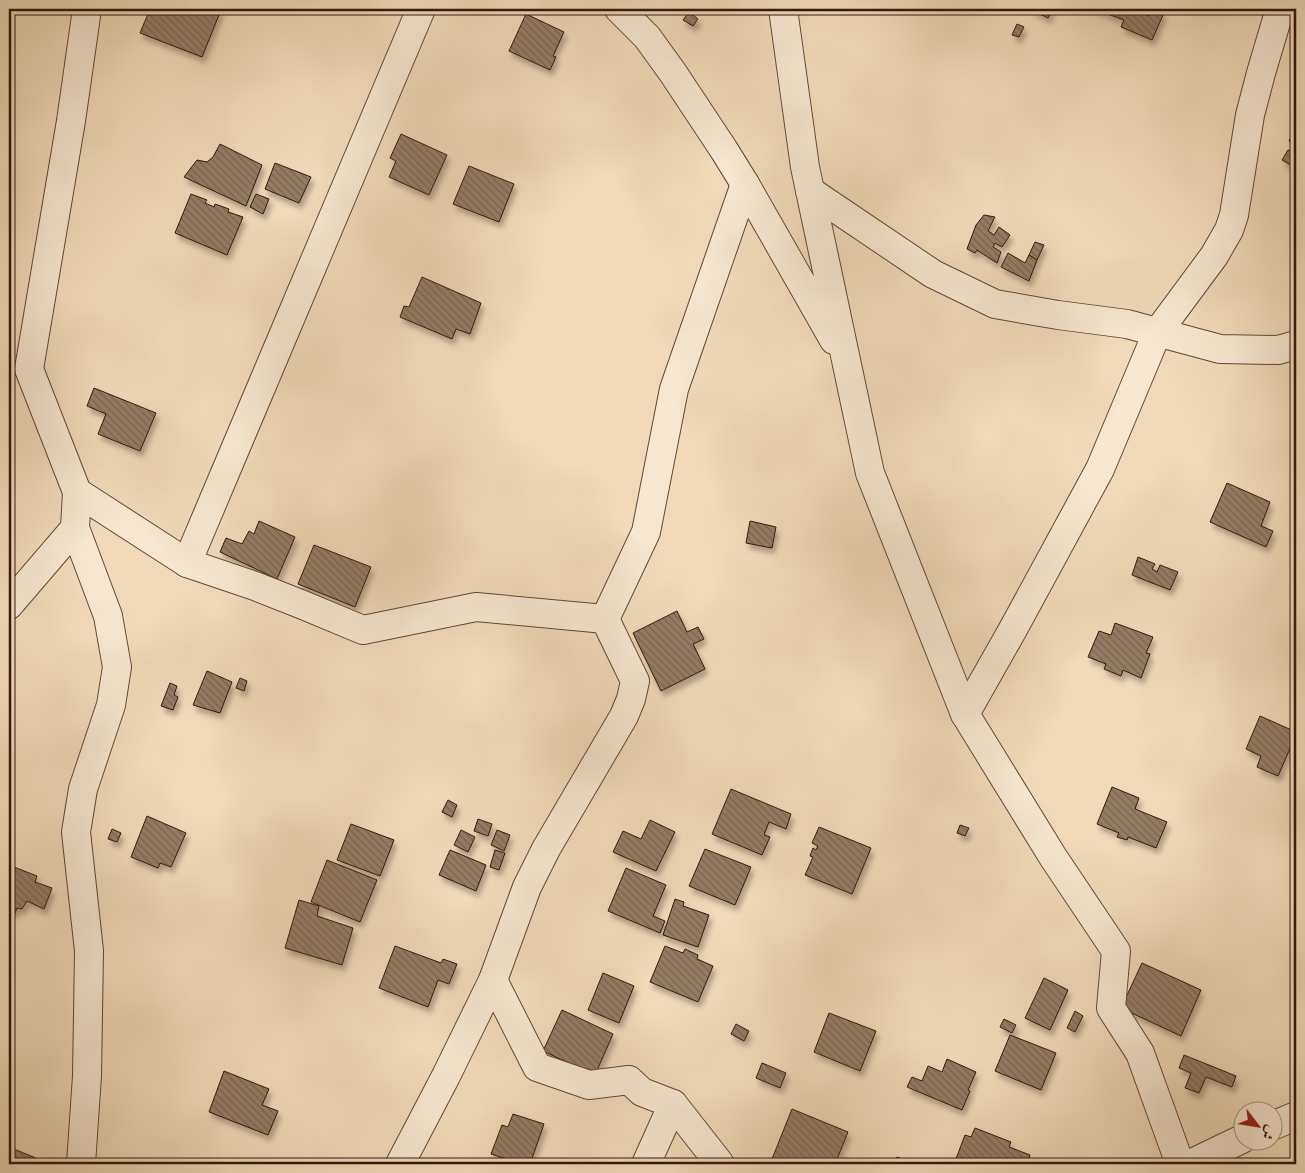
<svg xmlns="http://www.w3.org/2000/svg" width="1305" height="1173" viewBox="0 0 1305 1173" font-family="'Libre Bodoni',Amiri,serif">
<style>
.building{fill:url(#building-back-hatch);stroke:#31180d;filter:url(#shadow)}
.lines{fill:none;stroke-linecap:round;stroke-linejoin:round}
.minor-casing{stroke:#614838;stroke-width:30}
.minor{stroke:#f5e7d0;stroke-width:28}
</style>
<defs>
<pattern id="building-back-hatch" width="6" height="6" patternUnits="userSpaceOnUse" patternTransform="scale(1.25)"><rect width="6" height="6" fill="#947d65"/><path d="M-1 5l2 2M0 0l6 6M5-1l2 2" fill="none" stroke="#796552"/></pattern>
<filter id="shadow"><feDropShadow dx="3" dy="5.5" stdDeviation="2.5" flood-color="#0004"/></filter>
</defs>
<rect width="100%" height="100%" fill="#f0dab7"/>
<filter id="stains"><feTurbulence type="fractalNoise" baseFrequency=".004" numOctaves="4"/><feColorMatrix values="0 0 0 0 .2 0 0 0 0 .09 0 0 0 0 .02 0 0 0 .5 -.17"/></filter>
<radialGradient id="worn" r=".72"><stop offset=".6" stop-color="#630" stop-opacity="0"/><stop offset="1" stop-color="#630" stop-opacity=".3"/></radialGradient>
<g class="building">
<path d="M150,9H158L162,10L163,9H218L221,10L202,57L140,33Z"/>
<path d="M1033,9H1052L1048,18L1032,10Z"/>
<path d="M1094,9H1145L1143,13L1148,16L1151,9L1164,13L1152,40L1121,27L1124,20Z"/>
<path d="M689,12L698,19L693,26L683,20Z"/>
<path d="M526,14L564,32L553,56L556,57L550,70L509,51Z"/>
<path d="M1017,24L1024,27L1019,37L1012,35Z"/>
<path d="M1295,128H1296V145L1289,141Z"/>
<path d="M401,134L447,155L429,195L389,177L396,161L390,158Z"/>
<path d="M220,144L262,165L246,206L184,177L197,160L207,162L213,157Z"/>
<path d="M1288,150L1296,153V168L1282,160Z"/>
<path d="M275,163L311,177L299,203L265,189Z"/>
<path d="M469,166L514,184L499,222L453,204Z"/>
<path d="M191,194L207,200L205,203L214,207L215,204L229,209L228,212L243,217L227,255L175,233Z"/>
<path d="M256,194L269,199L263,214L250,207Z"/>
<path d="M984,215L995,217L988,231L994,235L999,227L1010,235L1002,247L995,243L993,247L1001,252L997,263L977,250L975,253L967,249L976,225Z"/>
<path d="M1035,242L1044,245L1037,260L1029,255Z"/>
<path d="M1008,253L1025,263L1029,255L1037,260L1029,281L1001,267Z"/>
<path d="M422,277L481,303L470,334L456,329L452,339L400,317L404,306L409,307Z"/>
<path d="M94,388L156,413L140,451L98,434L106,414L87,406Z"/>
<path d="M1227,483L1270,502L1261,526L1273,531L1266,547L1210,522Z"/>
<path d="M259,521L295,537L277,579L220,552L226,538L242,544L249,531L254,534Z"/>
<path d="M750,521L776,527L772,548L746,543Z"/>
<path d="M314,545L371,567L355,607L298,584Z"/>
<path d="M1138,557L1155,564L1152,569L1157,572L1160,565L1178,572L1170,590L1132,575Z"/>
<path d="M677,611L687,632L698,627L704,639L693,644L705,669L661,691L633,633Z"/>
<path d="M1115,623L1153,637L1146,653L1150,654L1141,678L1123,670L1121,676L1104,669L1106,664L1088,657L1099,631L1111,635Z"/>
<path d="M207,671L232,682L220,713L193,705Z"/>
<path d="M240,678L247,681L244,691L236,688Z"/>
<path d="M170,683L177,686L174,695L178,697L173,710L161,706Z"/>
<path d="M1260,716L1296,732V735L1278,776L1257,767L1261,756L1246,749Z"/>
<path d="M1112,787L1139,798L1135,809L1167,822L1156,848L1128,837L1127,840L1117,837L1119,833L1097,824Z"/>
<path d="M731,789L791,814L786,829L769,822L764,835L770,837L762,855L712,834Z"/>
<path d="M448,800L457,805L452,817L442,812Z"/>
<path d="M147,816L186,833L171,867L160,863L158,868L131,857Z"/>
<path d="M478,819L492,824L488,836L474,831Z"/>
<path d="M650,820L675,832L656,871L613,852L623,831L641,839Z"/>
<path d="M351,824L394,840L380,876L337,860Z"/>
<path d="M960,825L969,828L965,836L957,833Z"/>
<path d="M819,827L871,848L852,894L805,875L813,857L810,856L813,848L816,850L818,846L812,843Z"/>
<path d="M112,829L121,833L117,842L108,839Z"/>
<path d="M461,830L475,837L468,852L454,845Z"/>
<path d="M497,830L510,835L504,851L491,845Z"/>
<path d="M705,849L751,867L735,905L689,886Z"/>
<path d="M450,850L486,865L476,891L439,875Z"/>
<path d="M495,850L505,853L499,870L490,867Z"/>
<path d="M327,860L377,880L360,922L311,902Z"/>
<path d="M9,865L37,876L35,882L52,888L44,909L27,901L22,909L17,908L15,913L9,910Z"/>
<path d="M626,868L666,885L653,916L665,921L660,933L608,911Z"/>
<path d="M675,899L684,902L683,906L709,915L698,947L663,935Z"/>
<path d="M299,900L319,906L317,916L353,928L342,965L285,948Z"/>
<path d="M395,946L441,963L443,959L457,964L449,984L438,980L428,1007L379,988Z"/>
<path d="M665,946L683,953L685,949L698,955L697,959L713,966L698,1002L650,982Z"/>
<path d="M1142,963L1201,990L1181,1036L1121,1008Z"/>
<path d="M603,973L634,986L619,1023L588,1010Z"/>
<path d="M1044,978L1068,990L1050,1030L1025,1018Z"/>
<path d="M562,1010L613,1034L595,1075L543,1051Z"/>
<path d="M1075,1011L1083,1016L1075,1032L1067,1028Z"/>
<path d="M829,1013L876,1031L860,1071L814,1052Z"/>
<path d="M1004,1019L1016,1025L1012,1033L1000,1027Z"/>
<path d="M736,1024L749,1031L744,1041L731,1034Z"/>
<path d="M1010,1035L1056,1053L1041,1090L995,1071Z"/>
<path d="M1184,1055L1236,1076L1232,1087L1206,1077L1199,1093L1185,1088L1191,1073L1179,1068Z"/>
<path d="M947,1059L976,1072L968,1090L970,1091L962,1110L907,1087L912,1077L922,1081L928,1066L942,1072Z"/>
<path d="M762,1063L786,1073L780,1088L756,1078Z"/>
<path d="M224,1071L269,1089L262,1105L278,1111L268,1135L209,1112Z"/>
<path d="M792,1109L848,1132L835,1164H787L772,1159Z"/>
<path d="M513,1114L544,1124L530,1164H522L491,1154L502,1125L508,1127Z"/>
<path d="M975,1128L1011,1142L1009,1147L1030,1155L1027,1164H954L965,1135L971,1137Z"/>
<path d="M9,1147L43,1161L41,1164H9Z"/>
<path d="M897,1157L914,1164H894Z"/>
</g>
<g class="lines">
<defs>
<g id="minor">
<path d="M619,9L647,37L673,73L724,150L745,184L834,340"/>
<path d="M783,9L805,167L870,473L965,714L1053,857L1116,951L1111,1008L1140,1053L1180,1164"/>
<path d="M810,191L933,274L995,304L1058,315L1127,324L1220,349L1278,350L1296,345"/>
<path d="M77,492L187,563L255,586L303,605L363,630L476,607L605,619"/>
<path d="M187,563L421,9"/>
<path d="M9,605L75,528"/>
<path d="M965,714L1012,631L1100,469L1157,333L1214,256L1229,230L1234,215L1250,115L1261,73L1280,9"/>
<path d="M493,980L537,1067L589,1085L629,1080L642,1092L673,1104L720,1164"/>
<path d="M1272,1126L1296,1116"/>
<path d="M81,1164L87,1076L89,951L76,832L83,789L111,705L117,667L108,616L75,528L77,492L29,369L71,121L87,9"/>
<path d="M400,1164L446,1076L493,980L527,887L546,849L624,716L631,699L635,681L605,619L646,532L674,389L745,184"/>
<path d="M646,1164L673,1104"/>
<path d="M1190,1164L1242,1139"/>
</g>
</defs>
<use href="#minor" class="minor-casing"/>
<use href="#minor" class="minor"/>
</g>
<rect width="1305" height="1173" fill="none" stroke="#f0dab7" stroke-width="30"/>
<rect x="10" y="10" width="1285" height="1153" fill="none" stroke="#31180d" stroke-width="2.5"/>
<rect x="15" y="15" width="1275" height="1143" fill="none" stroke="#31180d"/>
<g transform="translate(1258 1126) rotate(121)"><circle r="24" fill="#f5e7d0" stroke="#a79482"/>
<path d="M0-4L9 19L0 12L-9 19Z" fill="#8f2418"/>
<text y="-8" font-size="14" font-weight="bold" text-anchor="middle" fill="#31180d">ش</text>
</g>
<rect width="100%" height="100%" filter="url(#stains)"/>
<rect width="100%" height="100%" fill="url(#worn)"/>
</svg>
